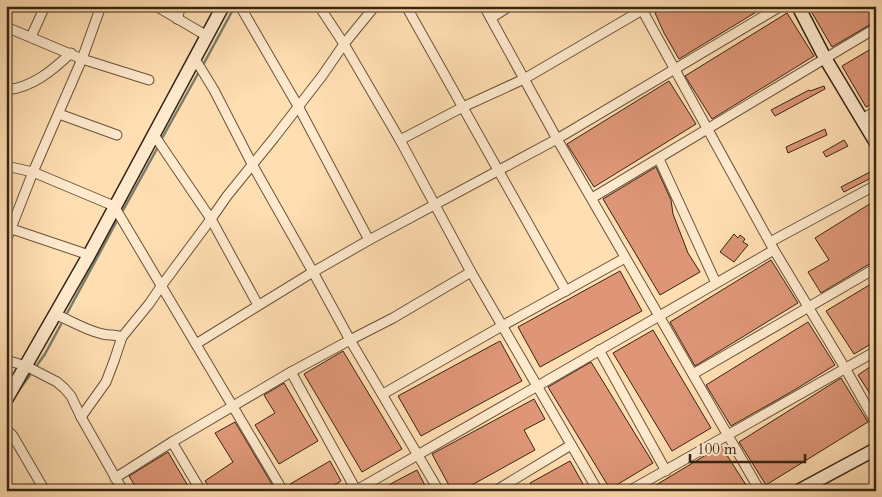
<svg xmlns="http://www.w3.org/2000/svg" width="882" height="497" viewBox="0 0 882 497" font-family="Cardo,serif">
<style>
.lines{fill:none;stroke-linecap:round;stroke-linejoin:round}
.stream{stroke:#777f6d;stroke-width:2.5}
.building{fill:#de9677;stroke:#372414}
.street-casing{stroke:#69523c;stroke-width:11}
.secondary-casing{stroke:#372414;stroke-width:15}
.street{stroke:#ffeacd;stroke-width:9}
.secondary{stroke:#ffeacd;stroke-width:12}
</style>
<rect width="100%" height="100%" fill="#ffdeb2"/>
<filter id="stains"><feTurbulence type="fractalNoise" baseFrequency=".004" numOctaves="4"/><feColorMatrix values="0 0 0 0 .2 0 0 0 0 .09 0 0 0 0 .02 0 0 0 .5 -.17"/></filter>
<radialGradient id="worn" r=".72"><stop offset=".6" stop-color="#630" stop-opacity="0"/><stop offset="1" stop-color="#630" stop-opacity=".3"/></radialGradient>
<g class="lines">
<g class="stream">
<path d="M203,65L235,6"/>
<path d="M160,142L200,70"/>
<path d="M121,214L158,147"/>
<path d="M17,393L45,354L118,219"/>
</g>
</g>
<g class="building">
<path d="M669,6H766L679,59L664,33L655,13Z"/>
<path d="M808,6H876V21L832,47Z"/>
<path d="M787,13L814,56L712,119L685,76Z"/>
<path d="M876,46V102L866,107L842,66Z"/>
<path d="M669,81L696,124L594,187L567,144Z"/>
<path d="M824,86L825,89L775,116L771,110L809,90L810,91Z"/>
<path d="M825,129L827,135L788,153L786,147Z"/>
<path d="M844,140L848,146L826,157L823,152Z"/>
<path d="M656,167L671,200L673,214L688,253L700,272L660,295L603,199Z"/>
<path d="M870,172L873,177L844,192L841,187Z"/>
<path d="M876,200V260L821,293L808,272L829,260L815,238Z"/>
<path d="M734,234L738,238L740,235L745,239L743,242L748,245L734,262L720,252Z"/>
<path d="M771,260L798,303L695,366L670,322Z"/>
<path d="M620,271L642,311L540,367L518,327Z"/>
<path d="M876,281V341L854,354L826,311Z"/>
<path d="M808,322L835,365L791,392L731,426L706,385Z"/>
<path d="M653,330L711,428L672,451L613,353Z"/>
<path d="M500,341L522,381L421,436L398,396Z"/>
<path d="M343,351L402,449L362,472L304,374Z"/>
<path d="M591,362L653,463L610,489L548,387Z"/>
<path d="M876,363V403L858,375Z"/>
<path d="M841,378L868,422L766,485L739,442Z"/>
<path d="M284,383L318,441L279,464L255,425L275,413L264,395Z"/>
<path d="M534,399L545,419L524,430L535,450L461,491H452L432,454Z"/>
<path d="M235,422L276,491H212L205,481L233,462L215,433Z"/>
<path d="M721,446L748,488L743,491H646Z"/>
<path d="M168,452L191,491H138L129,476Z"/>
<path d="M330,461L341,481L324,491H294L290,484Z"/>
<path d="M570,461L587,491H534L530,483Z"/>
<path d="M417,470L428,491H378L396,481Z"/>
</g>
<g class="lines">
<defs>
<g id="street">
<path d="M156,6L207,36"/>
<path d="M240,6L298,106L369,240"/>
<path d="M319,6L344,44L400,140L471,272L598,491"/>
<path d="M406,6L566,291"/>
<path d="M484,6L557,139L760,491"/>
<path d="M640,6L774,250L845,368L876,423"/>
<path d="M491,18L510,6"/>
<path d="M177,19L181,6"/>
<path d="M6,27L82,59L149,80"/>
<path d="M31,37L45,6"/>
<path d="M195,59L214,90L252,164L313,272L350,340L439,491"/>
<path d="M6,90C32,88 53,70 71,53"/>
<path d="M59,114L117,135"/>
<path d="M862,119L876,111"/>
<path d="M154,135L211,219L258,305"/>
<path d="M400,140L463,107L524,79L649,6"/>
<path d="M659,159L716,283"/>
<path d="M6,166L33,172L114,206L283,491"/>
<path d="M592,198L876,28"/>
<path d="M6,227L89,255"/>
<path d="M6,241L33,172L82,59L101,6"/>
<path d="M770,242L876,185"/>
<path d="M55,314C69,320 84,329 99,333C107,336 114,334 122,337"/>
<path d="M196,344L313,272L369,240L557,139L781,6"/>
<path d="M599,350L666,471"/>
<path d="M6,360L26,366L57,382L64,388L71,396L81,417L123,491"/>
<path d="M291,372L356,490"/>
<path d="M693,374L876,268"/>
<path d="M383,394L502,326L625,258"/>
<path d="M81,417L106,382L114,361L122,337L149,304L162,285L211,219L227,196L274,138L322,76L344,44L375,6"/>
<path d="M6,429L13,436L45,491"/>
<path d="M172,442L201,491"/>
<path d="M115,478L172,442L291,372L350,340L393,318L471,272"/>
<path d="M355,491L774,250"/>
<path d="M495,491L571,445"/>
<path d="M629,491L876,351"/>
</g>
<g id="secondary">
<path d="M798,6L825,58L876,143"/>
<path d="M6,400L89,255L223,6"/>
<path d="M798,491L876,449"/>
</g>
</defs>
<use href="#street" class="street-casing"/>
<use href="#secondary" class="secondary-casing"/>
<use href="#street" class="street"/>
<use href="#secondary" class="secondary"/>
</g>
<rect width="882" height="497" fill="none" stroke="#ffdeb2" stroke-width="25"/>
<rect x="8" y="8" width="867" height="482" fill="none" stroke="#372414" stroke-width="2.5"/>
<rect x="12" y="12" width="857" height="472" fill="none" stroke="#372414"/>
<path d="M690 454v8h115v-8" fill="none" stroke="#372414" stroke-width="2.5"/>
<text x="697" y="454" font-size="15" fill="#372414" stroke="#ffeacd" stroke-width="4" paint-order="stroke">100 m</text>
<rect width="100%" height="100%" filter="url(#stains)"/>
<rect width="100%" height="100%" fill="url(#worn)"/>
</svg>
